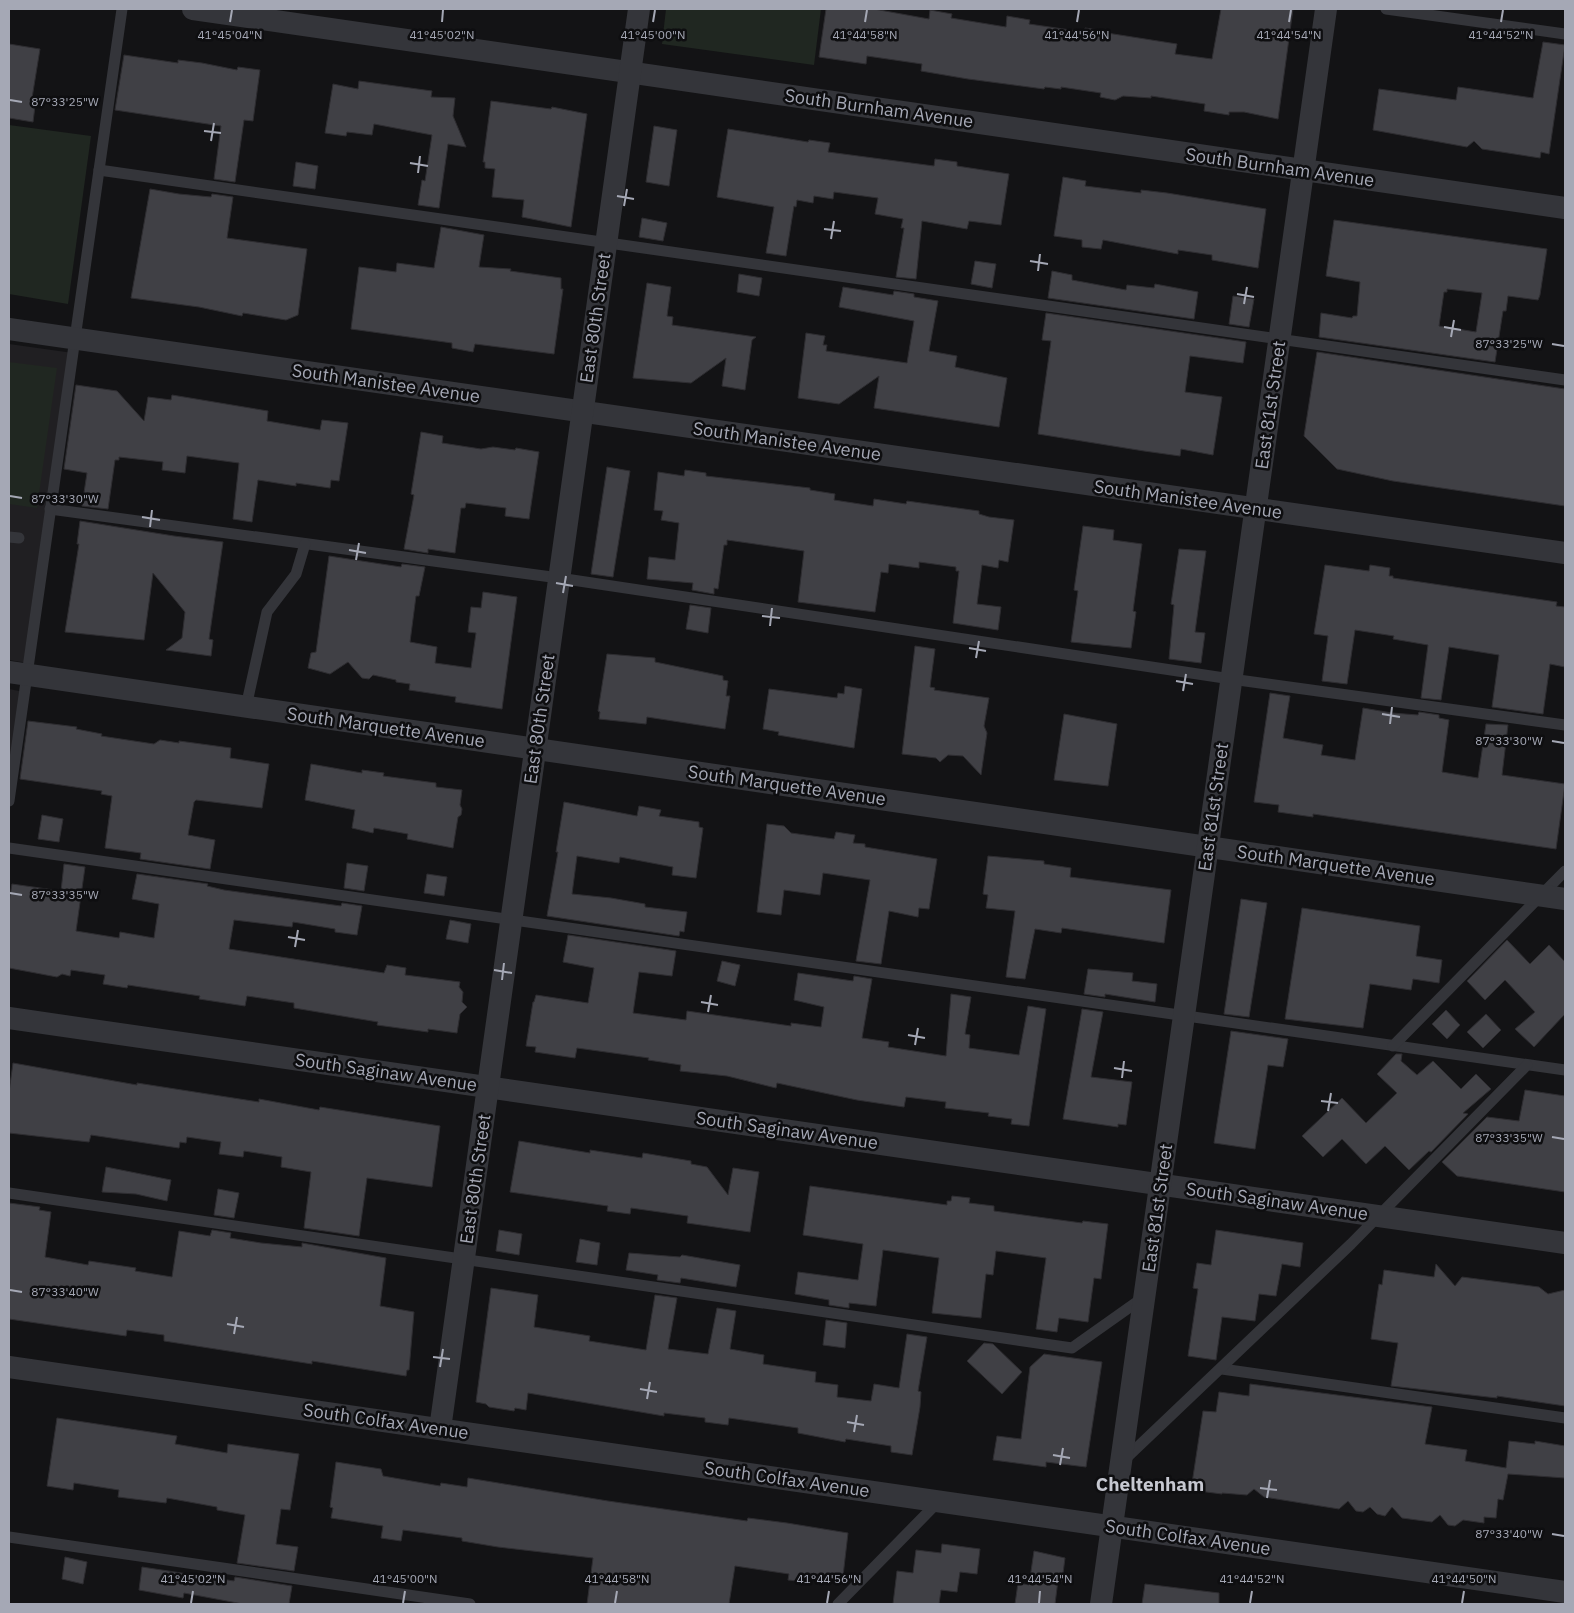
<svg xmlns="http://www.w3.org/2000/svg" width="1574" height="1613" viewBox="0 0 1574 1613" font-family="'IBM Plex Sans',sans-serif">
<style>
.built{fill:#201f22}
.green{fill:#202721}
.building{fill:#404045;stroke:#2e2d31;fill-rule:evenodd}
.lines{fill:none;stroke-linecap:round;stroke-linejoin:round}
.lane{stroke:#34353a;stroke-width:11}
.street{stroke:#34353a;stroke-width:22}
.ticks{fill:none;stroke:#a5a8b5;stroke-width:2}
.labels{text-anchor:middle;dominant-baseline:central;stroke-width:5;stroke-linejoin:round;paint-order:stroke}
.street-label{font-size:18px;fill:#a5a8b5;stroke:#0e0e10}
.neighbourhood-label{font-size:19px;font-weight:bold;fill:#c6c8d1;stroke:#0e0e10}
.ticks-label{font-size:12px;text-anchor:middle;fill:#a5a8b5;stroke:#0e0e10;stroke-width:5;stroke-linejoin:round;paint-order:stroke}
</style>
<rect width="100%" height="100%" fill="#131315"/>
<g class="built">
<path d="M9,344L73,353L28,663L9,660Z"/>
<path d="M9,689L24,692L9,801Z"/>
</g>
<g class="green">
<path d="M666,9H821L814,65L662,44Z"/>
<path d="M9,125L91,136L68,304L9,294Z"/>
<path d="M9,362L57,368L37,508L9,504Z"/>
</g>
<g class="building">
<path d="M826,9H874L929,19L930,10L952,14L951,18L1006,27L1007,16L1030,20L1029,24L1084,32L1085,28L1107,31V33L1177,44L1175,54L1212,59L1221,9H1293L1278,119L1244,112H1229V115L1204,111L1205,104L1151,96V98L1123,96L1115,100L1100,97L1101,93L1061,87V89L1045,87L1044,89L968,79L921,71L922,64L867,56L866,64L819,57Z"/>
<path d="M1543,42L1565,45L1549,154L1541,152L1540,158L1482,149L1474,141L1467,147L1373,130L1379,89L1456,100L1458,87L1533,98Z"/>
<path d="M9,44L40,49L32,98H36L33,122L9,118Z"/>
<path d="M124,55L178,63V60L202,63L237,70L238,67L260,70L253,121L244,120L235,182L214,179L221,126L115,110Z"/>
<path d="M359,81L432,91L431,97L455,98L453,116L466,147L448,144L439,208L418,205L422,180L425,181L432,135L374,124L372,135L347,132L346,136L325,133L333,84L358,89Z"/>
<path d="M491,101L551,109L552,107L587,114L571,227L522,217L524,200L492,197L495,169L485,168V162H483Z"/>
<path d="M654,126L677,130L669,186L646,182Z"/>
<path d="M728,129L808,142L809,140L830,143L828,152L934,166L935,159L957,162V166L1009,174L1001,225L969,221L967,229L922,221L916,279L896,277L904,228H901L903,219L875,214L878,198L834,192L833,199L814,196L813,203L797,200L796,207L794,206L786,256L766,253L774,207L717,197Z"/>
<path d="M296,162L318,166L315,189L293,186Z"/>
<path d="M1063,177L1086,181L1085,186L1141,193V190L1167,193L1266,209L1258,268L1212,260V255L1178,250V254L1103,240L1101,249L1082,247V240L1054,236Z"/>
<path d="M150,189L179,194L211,197L212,194L233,197L227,238L307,249L298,315L286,320L243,313L242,316L199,307L131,298Z"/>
<path d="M642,218L667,223L663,241L639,237Z"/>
<path d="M1334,220L1547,249L1540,295L1538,300L1508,296L1506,311H1503L1495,362L1319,337L1321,313L1352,318L1353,316H1357L1360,282L1326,276ZM1447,289L1482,293L1476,332L1439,326L1444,292H1447Z"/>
<path d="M441,227L484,235L479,267L511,269L510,271L561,278V289H563L554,354L475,344L473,352L452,348V343L351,329L359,267L396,272L397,263L434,268Z"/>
<path d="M975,261L996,264L992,288L971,284Z"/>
<path d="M1052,271L1072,275V280L1126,290L1127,285L1154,288L1155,284L1198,292L1194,319L1048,298Z"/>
<path d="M739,274L762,278L759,296L737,292Z"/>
<path d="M647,283L671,287L667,316L673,317L672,325L756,337L752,340L745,390L722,386L726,358L691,383L633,378Z"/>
<path d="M843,287L893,295L894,291L914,294V297L938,301L929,351L957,356L955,367L1007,378L999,427L874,408L879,376L839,404L798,398L806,333L825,336L823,345H827L826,351L907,363L914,321L839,307Z"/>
<path d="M1233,296L1254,299L1249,327L1229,324Z"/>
<path d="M1046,313L1246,342L1243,363L1190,356L1185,392L1222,397L1213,455L1181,449L1180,456L1144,451L1038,434L1051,341L1042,340Z"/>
<path d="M1317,352L1565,389V506L1393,481L1337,469L1304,436Z"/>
<path d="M76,385L117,391L144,421L148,397L171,400L172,395L268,411L267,421L320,430L322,420L348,423L339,481L331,480L330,488L296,483V486L258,480L252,522L233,519L239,463L187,456L185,473L162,470L163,462L119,457V460H115L108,509L82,506L87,473L64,469Z"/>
<path d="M421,432L443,436L442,443L481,449L493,447L515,450L516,448L539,452L529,519L505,516L506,508L466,503L465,508H461L455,553L428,549V553L404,549L414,495L411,494Z"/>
<path d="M607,467L630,471L613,577L591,574Z"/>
<path d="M685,470L706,473V476L810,488V490L835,494L834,500L873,506L874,499L906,504L907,501L979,511V514L989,517L1014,520L1008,562L999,560L998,568L982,565L977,604L1001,607L998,630L953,623L959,571H956V567L919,562V568L889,564L888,573L881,572L875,612L798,602L804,551L727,540V545H724L718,589L714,588V594L692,590L693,583L647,579L649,557L675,560L679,523L661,520L663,511L654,510L658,472L684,476Z"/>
<path d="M80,521L174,536L223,542L209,639L213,640L211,656L166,650L182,638L185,612L153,573L144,640L65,632L79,544H77Z"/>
<path d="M1083,526L1114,530L1113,540L1142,544L1133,611L1136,612L1131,648L1071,642L1078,591L1074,590Z"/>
<path d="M1179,549L1206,551L1195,632L1205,633L1201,663L1169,659L1174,605L1171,604Z"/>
<path d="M329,556L401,567L402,564L425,567L419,596H416L410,642L437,647L435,663L471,668L476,633L468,632L471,607L481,608L483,592L517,597L502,709L455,702L456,697L409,690L410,684L396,682V680L373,675L369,679L362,678L348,662L330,674L308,668L311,653L316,652Z"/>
<path d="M1325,565L1369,571L1370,565L1390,568L1389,576H1393V578L1557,602L1556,606L1565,607V667L1550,664L1543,714L1492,707L1499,655L1449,647L1441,700L1421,698L1428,645L1393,639L1394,636L1355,630L1347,684L1322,681L1328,636L1314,634Z"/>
<path d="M690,605L711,608L708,633L686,629Z"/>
<path d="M915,646L935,649L930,687L935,688L934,690L989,698L984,726L987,733L981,775L963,756L948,755L940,762L936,758L902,754Z"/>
<path d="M607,654L655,658V662L723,676V680L728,681L726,696H730L725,729L647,717L646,724L599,719L600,712L598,711Z"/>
<path d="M845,686L862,689L854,748L778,735L779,732L763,729L769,689L837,698L838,693L844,694Z"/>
<path d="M1270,693L1290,696L1283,738L1323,745L1321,755L1355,760L1363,708L1392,713L1418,715L1419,712L1439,715V718L1449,720L1442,772L1478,778L1486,724L1508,725L1502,775L1565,784L1556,849L1313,814V817L1278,812L1279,805L1254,802Z"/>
<path d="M1064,714L1117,724L1108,786L1054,780Z"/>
<path d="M28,721L77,727L76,729L102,734L101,736L154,744L160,740L179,743V741L231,748L230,758L269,764L262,808L196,800L194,802L188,835L215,840L210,869L140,859L141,853L105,848L112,796L101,794L102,791L20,779Z"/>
<path d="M311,764L362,773V770L384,773L383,776L436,783V787L462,790L460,805L462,809L461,815L458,817L453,848L407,839L408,834L374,828L373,833L352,828L355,810L305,800Z"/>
<path d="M564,802L637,816L639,806L661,810L659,816L699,822V827L703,828L696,878L672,875L673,867L620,857L619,863L577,856L572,894L611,898L645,904V907L687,912L684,932L680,931L679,936L547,916L558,852H556Z"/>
<path d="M42,815L63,819L59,842L38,839Z"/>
<path d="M767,824L784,826L791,833L834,839L836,832L855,835L853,843L865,844V847L937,859L929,909L919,908L918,917L889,911L881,964L856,961L870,880L823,873L820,895L784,890L781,915L757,912Z"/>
<path d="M988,856L1044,861V864L1071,868L1070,877L1171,890L1164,943L1062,928L1061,933L1035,929L1025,979L1006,977L1015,911L986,908L988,895L983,894Z"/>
<path d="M347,863L368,866L364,891L344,888Z"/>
<path d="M64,864L85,867L76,931L119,938L120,932L154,938L159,904L132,899L137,874L208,884L207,886L224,890L341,906L342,903L362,906L357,935L335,932V929L293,922L292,927L234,920L229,949L384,973L387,965L406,968L405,975L460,982L459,987L463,992L462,1002L467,1007L460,1014L457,1033L428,1029V1032L377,1025L378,1022L294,1008V1003L247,996L245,1006L199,999L200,996L128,985L127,988L103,984L105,975L71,970L70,976L62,974L57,977L9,968V902L12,884L61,891Z"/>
<path d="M427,874L447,877L444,896L424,893Z"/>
<path d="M1241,899L1267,903L1249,1017L1224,1014Z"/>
<path d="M1302,908L1420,926L1416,956L1442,960L1439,983L1413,979L1411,990L1370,984L1363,1028L1285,1019Z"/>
<path d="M450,920L471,924L468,943L446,939Z"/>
<path d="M568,935L676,951L672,976L639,972L633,1013L686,1020L687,1011L791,1026V1023L821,1027L824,1007L794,1000L798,973L853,981L854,976L872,979L862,1038L889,1042L888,1047L946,1056L951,994L971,997L965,1034L970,1035L969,1048L1019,1055L1028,1006L1046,1009L1029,1126L1011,1124L1012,1119L988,1116L989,1113L945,1108L946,1102L906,1097L904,1107L857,1100L777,1083L776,1088L727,1076L680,1071L681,1065L648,1060L649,1058L577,1048L575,1058L535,1052L536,1047L526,1046L533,1002H534L536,995L588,1003L594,968L563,962Z"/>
<path d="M1507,940L1530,964L1549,945L1565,962V1014L1534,1047L1515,1029L1535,1012L1505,980L1485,1000L1467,981Z"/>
<path d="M722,961L740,965L735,986L717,981Z"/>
<path d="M1088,969L1133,973L1132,981L1157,984L1155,1002L1105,994V997L1084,994Z"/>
<path d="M1082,1009L1103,1012L1091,1077L1132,1082L1126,1125L1118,1124V1127L1063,1119Z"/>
<path d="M1446,1010L1460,1025L1447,1039L1432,1024Z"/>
<path d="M1486,1014L1501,1030L1483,1048L1467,1032Z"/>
<path d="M1231,1031L1288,1039L1283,1067L1268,1065L1255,1149L1214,1143Z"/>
<path d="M1396,1054H1402L1401,1061L1417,1075L1433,1061L1461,1089L1476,1074L1491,1089L1463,1113L1468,1114L1431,1152L1429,1151L1409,1170L1385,1146L1366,1164L1342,1139L1323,1157L1302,1136L1342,1098L1366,1123L1397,1093L1377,1074Z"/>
<path d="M13,1063L137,1085V1083L169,1088L259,1102V1099L319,1110L320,1107L440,1126L432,1187L367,1178L359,1236L304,1228L311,1172L281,1167L282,1157L244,1151L243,1157L219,1154L221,1142L187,1137L186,1143L180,1142L179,1148L91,1135L89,1142L9,1133V1092Z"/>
<path d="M1525,1090L1565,1096V1192L1457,1176L1442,1162L1487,1117L1519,1121Z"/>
<path d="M519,1141L590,1153V1150L642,1158L643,1153L691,1161V1164L707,1167L728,1195L733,1168L759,1172L750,1232L687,1223L688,1216L631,1208L630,1214L607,1211L608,1206L510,1192Z"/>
<path d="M106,1167L171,1180L167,1201L136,1194L102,1192Z"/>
<path d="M810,1186L947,1205V1201H951L952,1196L970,1198L969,1203L994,1206V1211L1082,1223L1083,1221L1108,1224L1101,1279L1094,1278L1088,1322L1059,1318L1057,1332L1036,1329L1046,1258L996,1251L993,1275L986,1274L981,1318L932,1313L939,1258L883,1250L876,1306L849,1303V1308L829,1305V1300L795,1294L798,1272L858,1280L863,1244L803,1235Z"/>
<path d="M218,1189L239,1193L234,1218L214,1215Z"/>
<path d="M9,1203L40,1207L39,1210L51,1212L45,1257L88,1265L89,1261L136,1268L135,1271L172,1277L179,1231L210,1236L212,1230L231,1233L230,1238L261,1243L302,1247V1243L386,1258L380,1306L414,1312L409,1370H407L406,1376L312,1361V1364L164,1341V1335L127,1330L126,1336L9,1319Z"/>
<path d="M499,1230L522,1234L519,1255L496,1251Z"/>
<path d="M1216,1230L1303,1243L1300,1267L1282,1264L1276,1296L1259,1294L1255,1321L1222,1317L1216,1360L1188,1356L1198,1289L1193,1288L1197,1263L1211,1265Z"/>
<path d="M580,1239L600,1243L597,1265L576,1262Z"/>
<path d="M629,1253L680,1257L682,1255L740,1265L736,1287L681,1278L680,1283L657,1280L658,1275L626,1270Z"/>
<path d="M1436,1264L1455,1286L1462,1277L1539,1287L1548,1294L1565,1290V1406L1497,1396V1398L1391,1386L1398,1343L1371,1339L1379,1284L1382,1285L1384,1270L1434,1277Z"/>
<path d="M491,1288L538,1295L534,1327L590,1336L589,1341L646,1350L655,1295L677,1298L668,1349L708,1354L717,1308L736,1311L730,1349L764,1355L763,1364L816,1372L815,1382L838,1385L837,1397L871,1401L874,1384L899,1388L907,1334L927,1337L918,1391L921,1392L920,1407L912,1455L891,1452V1446L846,1439L845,1442L798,1433V1428L729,1418L728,1425L705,1422V1418L664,1413V1416L528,1393L526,1410L515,1408L514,1411L489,1407L486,1404L476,1402Z"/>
<path d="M826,1320L847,1323L845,1348L823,1345Z"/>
<path d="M984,1343L993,1344L1022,1372L1002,1394L967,1361Z"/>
<path d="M1044,1354L1102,1362L1086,1467L1046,1462V1467L993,1460L997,1436L1021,1439L1030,1367Z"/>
<path d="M1250,1384L1432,1407L1425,1444L1467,1450L1465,1461L1506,1468L1509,1441L1535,1444V1441L1565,1446V1478L1508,1474L1503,1500L1498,1499L1496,1518L1484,1517V1523L1463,1520L1455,1526L1448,1525L1440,1515L1432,1522L1402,1518L1392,1507L1385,1516L1377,1514L1370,1507L1363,1512L1356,1511L1348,1501L1339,1509L1264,1497L1254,1489L1247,1495L1222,1493V1494L1191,1490L1203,1411L1216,1412L1219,1392L1249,1396Z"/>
<path d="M57,1418L177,1436L175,1444L227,1453L228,1444L299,1454L290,1510L281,1509L276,1544L298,1547L294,1571L237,1563L245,1515L217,1510V1507L167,1498L166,1503L118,1497L119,1490L74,1483L73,1490L47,1486Z"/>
<path d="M336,1462L381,1469L383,1476L440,1486L441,1483L467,1487L468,1478L608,1501L747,1521L748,1518L787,1523L848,1533L843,1576L807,1573L806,1582L788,1580L789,1574L735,1566L729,1604H587L593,1558L498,1547L462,1541V1538L403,1530L401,1541L381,1538L383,1526L331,1518L333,1508L330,1507Z"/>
<path d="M942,1544L980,1549L977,1574L960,1572L957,1592L941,1590L939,1604H893L897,1571L913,1573L916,1550L941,1553Z"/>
<path d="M1034,1551L1065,1558L1062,1581L1058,1580L1055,1604H1015L1018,1583L1029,1585Z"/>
<path d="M65,1557L87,1562L83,1584L62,1579Z"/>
<path d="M142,1567L234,1581L235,1577L292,1586L289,1604H243L184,1593L183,1598L139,1590Z"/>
<path d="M1145,1584L1219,1593V1604H1142Z"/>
</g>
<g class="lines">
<g class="lane">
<path d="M1386,9L1565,34"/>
<path d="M99,170L1565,380"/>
<path d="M50,509L559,578L1231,679L1565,725"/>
<path d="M9,537L19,538"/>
<path d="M246,707L267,612L296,574L305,544"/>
<path d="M9,801L122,9"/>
<path d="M9,848L1565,1070"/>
<path d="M1393,1046L1565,871"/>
<path d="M9,1193L1072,1348L1144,1297"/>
<path d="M1222,1369L1565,1418"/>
<path d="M1123,1461L1351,1244L1527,1065"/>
<path d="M9,1537L470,1604"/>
<path d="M838,1604L939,1501"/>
</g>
<g class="street">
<path d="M193,9L1565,208"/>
<path d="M9,329L1565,553"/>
<path d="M9,672L1565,899"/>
<path d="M9,1018L1565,1243"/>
<path d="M9,1367L1565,1592"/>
<path d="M440,1429L639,9"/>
<path d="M1101,1604L1326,9"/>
</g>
</g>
<path class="ticks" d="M230,22L232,10M442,22L443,10M653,22L655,10M865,22L867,10M1077,22L1079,10M1289,22L1291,10M1501,22L1503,10M10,100L22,102M204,131L221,133M211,141L214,123M410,163L428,166M418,173L420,156M617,196L634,199M624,206L627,189M824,229L841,231M831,239L834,221M1030,261L1048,264M1038,271L1040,254M1237,294L1254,297M1244,304L1247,287M1444,327L1461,330M1451,337L1454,320M1552,344L1564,346M10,496L22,498M142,517L160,520M150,527L152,510M349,550L366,553M356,560L359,543M556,583L573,586M563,593L566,576M762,616L780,618M770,626L772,608M969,648L986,651M976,658L979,641M1176,681L1193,684M1183,691L1186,674M1382,714L1400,717M1390,724L1392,707M1552,741L1564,743M10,893L22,895M288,937L305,940M295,947L298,930M494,970L512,973M502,980L504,963M701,1002L718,1005M708,1012L711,995M908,1035L925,1038M915,1045L918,1028M1114,1068L1132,1071M1122,1078L1124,1061M1321,1101L1338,1103M1328,1111L1331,1093M1552,1137L1564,1139M10,1290L22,1292M227,1324L244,1327M234,1334L237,1317M433,1357L450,1359M440,1367L443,1349M640,1389L657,1392M647,1399L650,1382M847,1422L864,1425M854,1432L857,1415M1053,1455L1070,1458M1060,1465L1063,1448M1260,1488L1277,1490M1267,1498L1270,1480M1552,1534L1564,1536M191,1603L193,1591M403,1603L405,1591M615,1603L617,1591M827,1603L829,1591M1039,1603L1040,1591M1250,1603L1252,1591M1462,1603L1464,1591"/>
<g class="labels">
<g class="street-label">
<text transform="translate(879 108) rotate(8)">South Burnham Avenue</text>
<text transform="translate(1280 167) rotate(8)">South Burnham Avenue</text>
<text transform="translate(595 318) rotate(-82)">East 80th Street</text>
<text transform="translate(386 383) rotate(8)">South Manistee Avenue</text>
<text transform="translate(1270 405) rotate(-82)">East 81st Street</text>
<text transform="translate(787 441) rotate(8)">South Manistee Avenue</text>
<text transform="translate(1188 499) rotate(8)">South Manistee Avenue</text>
<text transform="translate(539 719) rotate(-82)">East 80th Street</text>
<text transform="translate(386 727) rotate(8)">South Marquette Avenue</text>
<text transform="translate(787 785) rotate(8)">South Marquette Avenue</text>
<text transform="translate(1213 807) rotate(-82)">East 81st Street</text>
<text transform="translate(1336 865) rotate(8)">South Marquette Avenue</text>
<text transform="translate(386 1072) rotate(8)">South Saginaw Avenue</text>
<text transform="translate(787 1130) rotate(8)">South Saginaw Avenue</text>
<text transform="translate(475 1179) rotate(-82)">East 80th Street</text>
<text transform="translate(1277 1201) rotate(8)">South Saginaw Avenue</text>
<text transform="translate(1157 1208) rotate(-82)">East 81st Street</text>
<text transform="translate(386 1421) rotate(8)">South Colfax Avenue</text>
<text transform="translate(787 1479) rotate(8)">South Colfax Avenue</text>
<text transform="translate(1188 1537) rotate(8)">South Colfax Avenue</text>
</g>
<g class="neighbourhood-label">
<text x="1150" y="1484">Cheltenham</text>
</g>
</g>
<g class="ticks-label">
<text x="230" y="39">41°45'04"N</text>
<text x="442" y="39">41°45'02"N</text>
<text x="653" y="39">41°45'00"N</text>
<text x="865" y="39">41°44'58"N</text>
<text x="1077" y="39">41°44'56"N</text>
<text x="1289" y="39">41°44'54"N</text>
<text x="1501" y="39">41°44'52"N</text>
<text x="65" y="106">87°33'25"W</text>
<text x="1509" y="348">87°33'25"W</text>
<text x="65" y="503">87°33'30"W</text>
<text x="1509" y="745">87°33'30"W</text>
<text x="65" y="899">87°33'35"W</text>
<text x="1509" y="1142">87°33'35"W</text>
<text x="65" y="1296">87°33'40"W</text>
<text x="1509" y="1538">87°33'40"W</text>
<text x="193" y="1583">41°45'02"N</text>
<text x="405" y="1583">41°45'00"N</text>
<text x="617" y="1583">41°44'58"N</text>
<text x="829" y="1583">41°44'56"N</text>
<text x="1040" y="1583">41°44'54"N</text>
<text x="1252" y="1583">41°44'52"N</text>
<text x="1464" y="1583">41°44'50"N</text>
</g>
<rect width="1574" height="1613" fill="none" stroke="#a5a8b5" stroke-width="20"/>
</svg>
